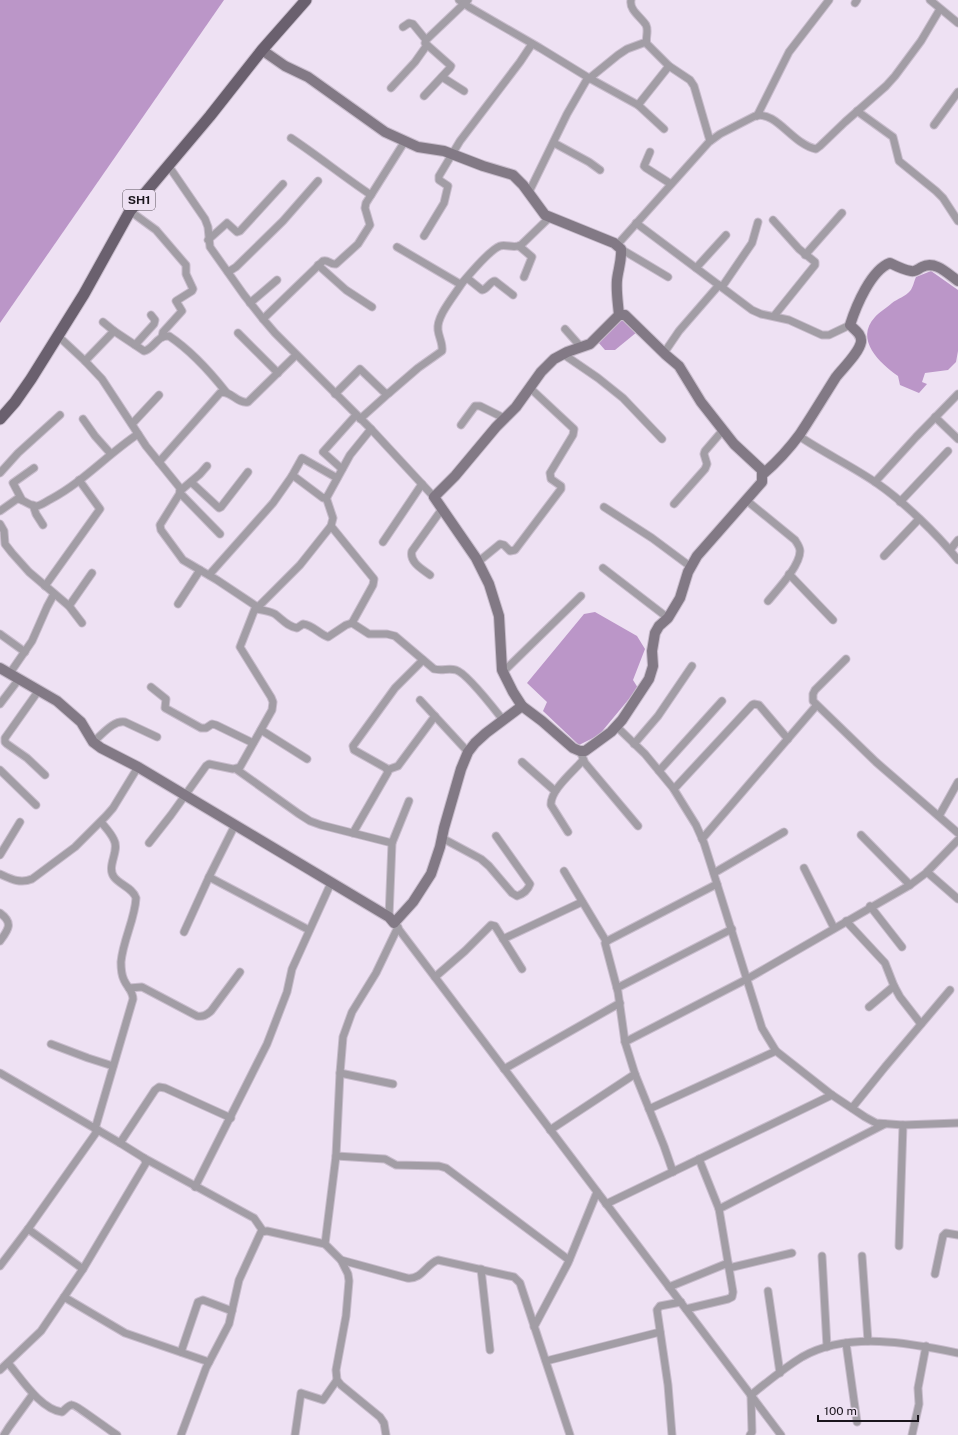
<svg xmlns="http://www.w3.org/2000/svg" width="958" height="1435" viewBox="0 0 958 1435" font-family="'Public Sans',sans-serif">
<style>
.water{fill:#bb96c8}
.lines{fill:none;stroke-linecap:round;stroke-linejoin:round}
.street-casing{stroke:#c8bccc;stroke-width:9}
.secondary-casing{stroke:#c8bccc;stroke-width:12}
.primary-casing{stroke:#c8bccc;stroke-width:13}
.street{stroke:#a29da5;stroke-width:7}
.secondary{stroke:#827985;stroke-width:10}
.primary{stroke:#6a606e;stroke-width:11}
.labels{text-anchor:middle;dominant-baseline:central;stroke-width:3;stroke-linejoin:round;paint-order:stroke}
.shield{fill:#eee1f3;stroke:#5a525c;stroke-width:1}
.shield-label{font-size:12px;font-weight:bold;fill:#1a151c}
</style>
<rect width="100%" height="100%" fill="#eee1f3"/>
<g class="water">
<path d="M0,0H224L0,323Z"/>
<path d="M931,271L958,290V351L956,362L948,370L925,373L922,382L927,384L919,393L900,385L898,376C880,363 854,340 875,317C879,312 887,308 892,303C897,299 906,296 910,291C913,288 914,281 916,277Z"/>
<path d="M623,318L637,332L615,350H605L598,342Z"/>
<path d="M595,612L637,636L645,649L633,680L638,688L599,735L579,745L543,711L547,702L527,683L584,614Z"/>
</g>
<g class="lines">
<defs>
<g id="street">
<path d="M459,0L469,7L540,48L589,78L638,105L664,129"/>
<path d="M631,0C629,10 641,17 646,25C649,31 645,38 647,44L669,66L690,80L694,86L710,141"/>
<path d="M930,0L958,23"/>
<path d="M855,3L857,0"/>
<path d="M403,27L409,23L413,24L426,40"/>
<path d="M442,77L464,91"/>
<path d="M391,88L415,62L427,45"/>
<path d="M424,96L450,68L451,66L425,43L426,40L468,0"/>
<path d="M638,105L669,66"/>
<path d="M857,111L893,137L899,161L936,191L943,198L958,221"/>
<path d="M757,116L789,52L829,0"/>
<path d="M934,125L958,92"/>
<path d="M291,138C318,156 344,177 371,195"/>
<path d="M554,143L589,162L600,170"/>
<path d="M650,152L644,166L646,168L671,184"/>
<path d="M168,165L205,219L208,227L210,247L244,295L263,319L275,333L371,429L434,497"/>
<path d="M529,192L567,114L586,81L618,55L627,49L646,42"/>
<path d="M130,211L156,230L186,265V274L193,289L192,291L176,301L182,311L163,332L162,337"/>
<path d="M773,220L799,249L815,262V265L774,316"/>
<path d="M636,223L752,310L761,314L789,320L822,335H829L850,325"/>
<path d="M424,236L444,203L448,186L439,180V176L460,141L520,62L532,44"/>
<path d="M208,240L227,223L237,232L240,231L283,184"/>
<path d="M617,245L709,142L720,134L755,116C776,110 792,144 816,149L820,146L845,122L886,86L895,76L921,41L940,9"/>
<path d="M519,246L532,257L524,277"/>
<path d="M397,247L460,284L462,283C470,274 489,250 500,246C507,244 514,249 521,245L550,217"/>
<path d="M621,249L668,277"/>
<path d="M805,255L842,213"/>
<path d="M318,265L346,290L372,307"/>
<path d="M696,268L726,235"/>
<path d="M228,272L236,267L283,221L318,181"/>
<path d="M467,278L482,290C488,289 490,281 495,281L513,295"/>
<path d="M722,287L752,243L758,222"/>
<path d="M250,303L277,280"/>
<path d="M263,319L323,261C328,259 330,265 336,264L358,244L370,225L365,208L366,203L405,141"/>
<path d="M103,322L114,331L144,351C154,349 157,335 169,336C190,350 211,373 226,392"/>
<path d="M565,329L581,347"/>
<path d="M238,333L278,373"/>
<path d="M57,335L85,361L102,379L146,446L180,488V493L160,525L161,530L183,560L217,580L256,606L240,647L271,697L273,702L272,710L240,767L233,769L209,764L206,766L171,815L149,843"/>
<path d="M135,345L154,324L155,320L151,315"/>
<path d="M664,353L679,331L719,285"/>
<path d="M563,354L598,378L623,398L662,439"/>
<path d="M85,361L114,331"/>
<path d="M335,394L360,369L385,393H389L418,368L442,351C443,343 439,338 438,330C436,316 455,295 462,283"/>
<path d="M935,417L958,439"/>
<path d="M83,419L95,436L111,454"/>
<path d="M360,419L389,393"/>
<path d="M132,424L159,395"/>
<path d="M461,425L475,406H480L504,418"/>
<path d="M799,436C824,453 852,466 878,484C904,502 938,535 958,560"/>
<path d="M159,462L220,393C230,389 237,404 248,402L296,355"/>
<path d="M342,469L323,452L356,415"/>
<path d="M0,473L18,453L60,415"/>
<path d="M292,476L302,458L337,478"/>
<path d="M191,482L219,508L221,507L248,472"/>
<path d="M875,482L916,437L958,394"/>
<path d="M180,491L200,474L207,466"/>
<path d="M180,493L220,534"/>
<path d="M22,500L13,483L34,468"/>
<path d="M746,500L795,540C797,543 800,547 800,551C800,566 777,590 768,601"/>
<path d="M900,502L948,451"/>
<path d="M674,504L705,469L707,464L704,454L705,451L723,430"/>
<path d="M33,505L36,514L43,525"/>
<path d="M604,507L652,538L691,567"/>
<path d="M0,511L17,499C24,499 30,507 37,506C42,505 47,501 51,499C83,482 108,454 138,434"/>
<path d="M0,524L4,531L5,544L12,553L29,572L69,606L82,623"/>
<path d="M331,526L374,579L373,585L352,623"/>
<path d="M383,542L422,484"/>
<path d="M950,550L958,540"/>
<path d="M884,556L919,519"/>
<path d="M478,562L500,544L504,545L510,551L515,550L561,489V486L551,479L550,473L573,435L574,429L530,388"/>
<path d="M603,568L668,618"/>
<path d="M789,574L833,620"/>
<path d="M209,575L273,503L292,476L295,477L323,498L327,497L350,455L371,429"/>
<path d="M430,575C422,569 409,562 412,551L442,509"/>
<path d="M45,586L100,509L79,480"/>
<path d="M178,604L200,570"/>
<path d="M69,606L92,573"/>
<path d="M256,609C262,610 270,611 275,614C283,620 287,626 297,628L303,624C313,625 319,634 328,637L346,625L352,623L369,634H387L395,636L434,669C442,671 449,668 456,670C467,673 495,710 503,720"/>
<path d="M256,609L300,565L331,526L333,518L326,497"/>
<path d="M0,634L25,652"/>
<path d="M846,659L815,690L813,694V701L876,762L958,833"/>
<path d="M503,672L581,596"/>
<path d="M10,673L32,641L47,607L54,594"/>
<path d="M151,687L166,699L165,708L201,728H206L212,724L216,725L253,743"/>
<path d="M39,690L5,738V742L7,744L27,758L45,775"/>
<path d="M420,700L468,752"/>
<path d="M0,704L19,679"/>
<path d="M617,727L645,754L673,788L696,825L704,843L717,884L762,1028L776,1051L832,1095L865,1117L876,1123L903,1125L958,1123"/>
<path d="M261,730L307,759"/>
<path d="M93,742C102,735 113,720 125,722L157,737"/>
<path d="M634,744L658,716L692,666"/>
<path d="M580,751L585,763L638,826"/>
<path d="M522,762L555,791"/>
<path d="M236,769L299,814L310,821L321,825L392,843"/>
<path d="M0,770L36,805"/>
<path d="M387,770L398,766L435,716"/>
<path d="M659,771L722,701"/>
<path d="M674,789L752,705L754,704L759,705L788,739"/>
<path d="M939,816L958,782"/>
<path d="M568,832L551,805C550,790 574,771 583,760"/>
<path d="M353,833L388,772L386,768L354,750L353,746L395,688L423,660"/>
<path d="M861,835L910,885"/>
<path d="M442,838L481,859L489,866L512,893L517,896C523,894 528,890 530,884L496,836"/>
<path d="M702,839L816,706"/>
<path d="M0,855L20,822"/>
<path d="M804,868L834,928"/>
<path d="M564,871L606,941"/>
<path d="M927,872L958,899"/>
<path d="M714,873L784,832"/>
<path d="M0,874C11,879 20,884 32,879L75,847L106,816L113,808L138,767"/>
<path d="M209,877L309,930"/>
<path d="M870,906L902,947"/>
<path d="M0,913C14,923 8,930 0,941"/>
<path d="M389,917L392,843L409,801"/>
<path d="M846,921L885,963L894,986L900,997L921,1024"/>
<path d="M394,923L781,1435"/>
<path d="M184,932L209,877L235,825"/>
<path d="M503,939L582,902"/>
<path d="M435,977L465,951L491,925L495,926L522,969"/>
<path d="M129,988L142,987L197,1016C204,1017 206,1015 211,1011L240,972"/>
<path d="M617,988L732,929"/>
<path d="M869,1007L894,986"/>
<path d="M625,1042L747,979L910,885L926,873L958,840"/>
<path d="M51,1044L88,1058L113,1066"/>
<path d="M504,1069L620,1003"/>
<path d="M0,1073L120,1143L144,1158L146,1163L83,1269L41,1331L0,1370"/>
<path d="M340,1073L393,1084"/>
<path d="M852,1108L885,1067L950,990"/>
<path d="M649,1109L776,1051"/>
<path d="M95,1129L133,999C133,991 127,987 124,980C121,974 121,968 121,962C123,940 135,919 136,898C133,888 120,885 114,877C106,866 120,851 114,840C111,833 105,827 101,822"/>
<path d="M550,1130L635,1074"/>
<path d="M120,1143L155,1090L159,1087L165,1088L231,1118"/>
<path d="M336,1156L385,1159L396,1165L439,1166L446,1168L569,1260"/>
<path d="M144,1158L254,1218L263,1231"/>
<path d="M673,1172L664,1146L635,1074L625,1042L618,992L605,943L609,940L717,884"/>
<path d="M195,1187L267,1044L287,992L292,969L331,883"/>
<path d="M606,1204L832,1095"/>
<path d="M719,1209L885,1124"/>
<path d="M28,1229L83,1269"/>
<path d="M899,1246L903,1125"/>
<path d="M822,1256L827,1347"/>
<path d="M862,1256L868,1341"/>
<path d="M341,1260L407,1278C422,1280 426,1264 438,1260L514,1277L520,1283L570,1435"/>
<path d="M0,1266L28,1229L98,1130"/>
<path d="M729,1268L792,1253"/>
<path d="M481,1269L490,1350"/>
<path d="M935,1274L943,1236L946,1233L958,1235"/>
<path d="M669,1287L728,1263"/>
<path d="M768,1291L780,1373"/>
<path d="M64,1297L125,1333L209,1362"/>
<path d="M686,1309L728,1299L732,1297L733,1292L719,1209L699,1159"/>
<path d="M534,1327L568,1263L597,1192"/>
<path d="M846,1343L857,1422"/>
<path d="M181,1352L198,1302L203,1300L232,1311"/>
<path d="M546,1361L660,1332"/>
<path d="M8,1363C21,1378 40,1409 62,1412C65,1410 68,1405 72,1405C75,1404 110,1431 117,1435"/>
<path d="M751,1395C767,1382 784,1368 802,1357C848,1331 910,1343 958,1353"/>
<path d="M4,1435L9,1427L33,1394"/>
<path d="M181,1435L206,1368L229,1324L239,1280L261,1232L267,1231L325,1244"/>
<path d="M295,1435L301,1393L323,1400L337,1380"/>
<path d="M386,1435L384,1423L380,1417L341,1385L337,1380L336,1370L346,1316L349,1281L348,1274L341,1260L325,1244L336,1156L340,1073L343,1037L352,1012L376,973L398,927"/>
<path d="M672,1435L668,1385L657,1310L660,1306L681,1302"/>
<path d="M750,1435L752,1432L751,1396"/>
<path d="M912,1435L919,1404L918,1388L926,1346"/>
</g>
<g id="secondary">
<path d="M262,50L285,66L308,77L385,132L418,147L444,151L483,166L513,175L523,185L545,215L614,243L621,249C622,260 618,270 617,280C616,292 618,303 619,315L590,344L567,352L554,359L541,372L516,407L496,427L455,476L434,497L476,558L489,584L499,616L502,670L513,692L522,706"/>
<path d="M762,475C776,463 789,449 800,434C812,416 824,396 836,377C843,368 859,353 861,342C862,334 855,330 850,325C856,306 871,270 890,263C896,266 904,270 911,271C915,272 918,269 922,267C935,260 948,274 958,281"/>
<path d="M0,668L57,701L81,722L93,742L101,748L138,767L389,917L394,923L413,902L431,874L440,847L444,828L461,769L468,752L475,743L486,733L522,706L542,721L573,748L580,751H585L611,732L622,720L649,679L653,666L652,651L655,633L659,626L668,618L680,598L688,572L697,556L762,482V470L734,444L701,402L679,366L666,355L625,315H619"/>
</g>
<path id="primary" d="M0,419L15,402L31,379L84,294L130,211L210,116L262,50L306,0"/>
</defs>
<use href="#street" class="street-casing"/>
<use href="#secondary" class="secondary-casing"/>
<use href="#primary" class="primary-casing"/>
<use href="#street" class="street"/>
<use href="#secondary" class="secondary"/>
<use href="#primary" class="primary"/>
</g>
<g class="labels">
<rect class="shield" x="123" y="190" width="32" height="20" rx="3"/>
<g class="shield-label">
<text x="139" y="200">SH1</text>
</g>
</g>
<path d="M818 1415v6h100v-6" fill="none" stroke="#1a151c" stroke-width="2"/>
<text x="824" y="1415" font-size="12" fill="#1a151c" stroke="#eee1f3" stroke-width="3" paint-order="stroke">100 m</text>
</svg>
